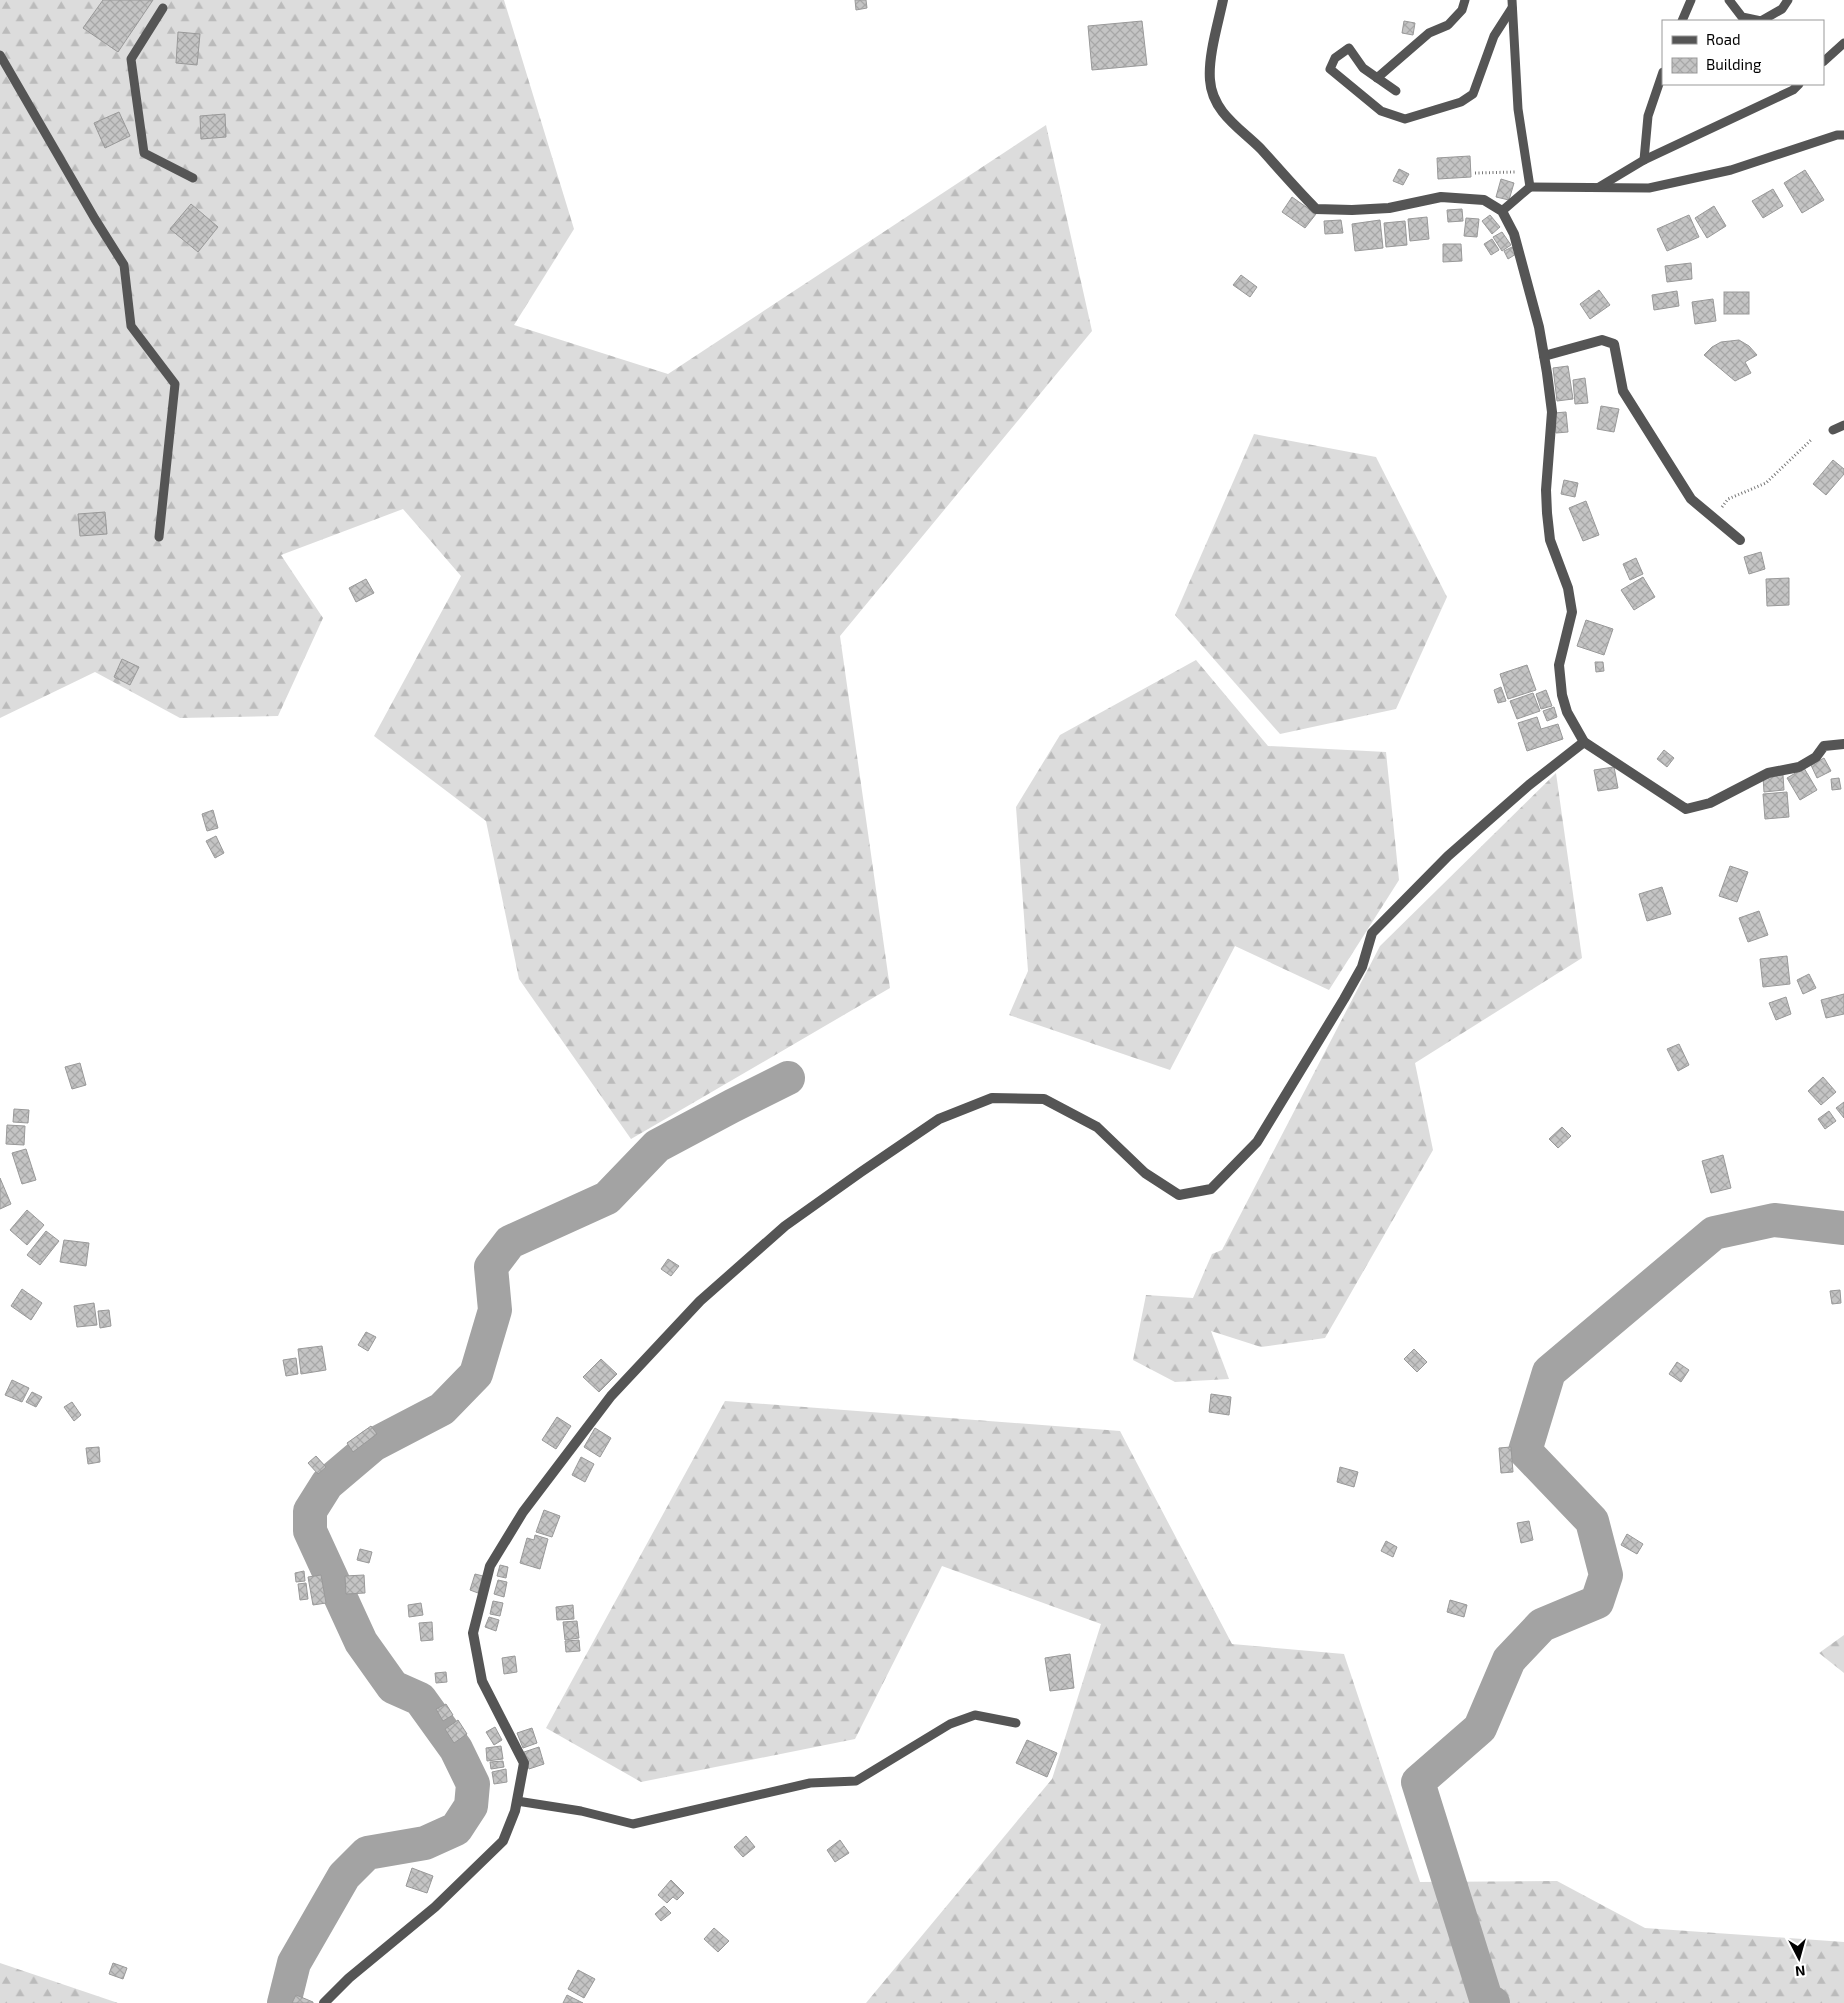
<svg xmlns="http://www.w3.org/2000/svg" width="1844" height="2003" viewBox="0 0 1844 2003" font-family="'Exo 2',sans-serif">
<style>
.forest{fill:url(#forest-firs)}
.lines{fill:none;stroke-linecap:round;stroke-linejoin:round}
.river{stroke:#a3a3a3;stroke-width:34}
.building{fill:url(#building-cross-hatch);stroke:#999}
.path{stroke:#777;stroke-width:3;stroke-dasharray:1 2.5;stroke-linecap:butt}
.service{stroke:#555;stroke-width:9}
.minor{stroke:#555;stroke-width:10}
.tertiary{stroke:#555;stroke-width:10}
</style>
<defs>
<pattern id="forest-firs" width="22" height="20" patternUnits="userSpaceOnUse" patternTransform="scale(1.25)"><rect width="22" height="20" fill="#dcdcdc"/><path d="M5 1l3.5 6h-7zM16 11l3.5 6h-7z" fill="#bbb"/></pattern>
<pattern id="building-cross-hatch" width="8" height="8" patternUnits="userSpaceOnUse" patternTransform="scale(1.25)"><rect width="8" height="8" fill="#c4c4c4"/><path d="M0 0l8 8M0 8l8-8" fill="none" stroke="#a7a7a7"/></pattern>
</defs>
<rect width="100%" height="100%" fill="#fff"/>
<g class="forest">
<path d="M0,0H504L574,229L514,325L668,374L1046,125L1092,331L840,636L890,988L631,1139L519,979L486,821L374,736L461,576L403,509L281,555L323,618L278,716L180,718L95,672L0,718Z"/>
<path d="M1254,434L1376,457L1447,597L1396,709L1280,734L1175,615Z"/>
<path d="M1196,660L1268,746L1386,752L1399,880L1329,990L1235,946L1170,1070L1009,1015L1028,971L1016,807L1060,735Z"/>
<path d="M1556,773L1582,958L1415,1063L1433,1150L1325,1338L1261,1347L1211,1331L1229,1379L1175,1382L1133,1360L1146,1295L1193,1298L1212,1254L1222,1250L1380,946Z"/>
<path d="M725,1401L1120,1431L1232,1644L1344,1654L1420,1882L1557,1881L1645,1928L1844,1942V2003H866L1052,1779L1101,1624L942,1566L855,1739L641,1782L546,1728Z"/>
<path d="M1844,1635V1673L1819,1653Z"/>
<path d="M0,1963L118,2003H0Z"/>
</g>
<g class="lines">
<g class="river">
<path d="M284,2003L294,1963L344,1876L367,1853L425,1843L456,1829L471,1806L473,1784L456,1749L420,1699L393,1687L361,1642L310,1531V1511L327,1484L373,1445L442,1409L476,1374L495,1310L491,1267L510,1242L607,1198L657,1146L732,1106L788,1078"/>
<path d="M1493,2003L1486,1999L1418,1782L1480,1728L1509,1660L1542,1625L1597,1602L1606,1575L1592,1521L1525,1451L1549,1372L1714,1233L1774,1220L1844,1228"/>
</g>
</g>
<g class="building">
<path d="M103,0H153L118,52L83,28Z"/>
<path d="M855,0H866L867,8L856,10Z"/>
<path d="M1142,21L1147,65L1092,70L1088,26Z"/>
<path d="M1404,21L1415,23L1413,35L1402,33Z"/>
<path d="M178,32L200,34L197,65L176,63Z"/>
<path d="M119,112L130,136L105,148L94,123Z"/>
<path d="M225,114L226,137L201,139L200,116Z"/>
<path d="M1470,156L1471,177L1438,179L1437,158Z"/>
<path d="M1399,169L1409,174L1403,185L1393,181Z"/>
<path d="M1805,170L1824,200L1802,213L1784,183Z"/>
<path d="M1501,179L1514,183L1509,200L1496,197Z"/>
<path d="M1773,189L1783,206L1763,218L1752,201Z"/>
<path d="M1292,197L1316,214L1305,228L1282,212Z"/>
<path d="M191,204L218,227L198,252L170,229Z"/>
<path d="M1714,206L1726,226L1707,238L1695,218Z"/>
<path d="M1462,209L1463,221L1448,222L1447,210Z"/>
<path d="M1490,215L1500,227L1492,234L1482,221Z"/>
<path d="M1689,215L1699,237L1667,251L1657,229Z"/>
<path d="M1427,217L1429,239L1410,241L1408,219Z"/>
<path d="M1466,218L1479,219L1477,237L1464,236Z"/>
<path d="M1341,220L1343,233L1325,234L1324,221Z"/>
<path d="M1380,220L1383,248L1355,251L1352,224Z"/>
<path d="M1405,221L1407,245L1386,247L1384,223Z"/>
<path d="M1502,232L1511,245L1502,251L1493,237Z"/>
<path d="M1492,239L1499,250L1491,255L1484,244Z"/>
<path d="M1443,244H1461L1462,261L1443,262Z"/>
<path d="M1512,247L1516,254L1508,259L1504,251Z"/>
<path d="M1691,263L1692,279L1667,282L1665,266Z"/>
<path d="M1241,275L1257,287L1250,297L1233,285Z"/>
<path d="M1599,290L1610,305L1590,319L1580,304Z"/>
<path d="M1677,291L1679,306L1654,310L1652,295Z"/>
<rect x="1724" y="292" width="25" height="22"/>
<path d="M1713,299L1716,321L1695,324L1692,302Z"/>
<path d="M1739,340L1749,346L1757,355L1745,362L1751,373L1735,381L1704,355L1712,347L1721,342Z"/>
<path d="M1568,366L1573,399L1557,401L1553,368Z"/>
<path d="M1585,378L1588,403L1575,404L1573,380Z"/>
<path d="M1601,406L1619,409L1614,432L1597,429Z"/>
<path d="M1566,412L1568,432L1556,433L1554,413Z"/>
<path d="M1833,460L1844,469V474L1826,495L1813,484Z"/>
<path d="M1564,480L1578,483L1575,497L1561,494Z"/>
<path d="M1586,501L1599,535L1583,541L1569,508Z"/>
<path d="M105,512L107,534L80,536L78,514Z"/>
<path d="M1761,552L1765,569L1749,574L1744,557Z"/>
<path d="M1636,558L1643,574L1630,580L1623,564Z"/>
<path d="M1643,577L1655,597L1634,610L1621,590Z"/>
<path d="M1789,578V605L1767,606L1766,579Z"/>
<path d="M366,579L374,593L356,602L349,588Z"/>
<path d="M1586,620L1613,629L1604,655L1577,646Z"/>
<path d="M122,659L139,667L130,685L114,677Z"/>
<path d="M1595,662H1603L1604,671L1596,672Z"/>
<path d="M1527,665L1536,690L1508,699L1500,674Z"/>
<path d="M1501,687L1506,701L1498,703L1494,690Z"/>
<path d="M1546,690L1552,706L1541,709L1536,694Z"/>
<path d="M1533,693L1540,711L1517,719L1510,701Z"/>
<path d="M1554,707L1557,717L1547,721L1543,711Z"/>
<path d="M1537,717L1541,729L1558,724L1563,739L1527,751L1518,723Z"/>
<path d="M1664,750L1674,758L1667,767L1657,759Z"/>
<path d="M1824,758L1831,771L1817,778L1811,765Z"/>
<path d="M1614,767L1618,788L1598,791L1594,770Z"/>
<path d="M1804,768L1817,790L1800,800L1787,778Z"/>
<path d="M1783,775L1784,790L1764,792L1763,777Z"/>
<path d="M1839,778L1841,789L1832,790L1831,779Z"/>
<path d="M1787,792L1789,817L1765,819L1763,794Z"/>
<path d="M213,810L218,828L207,831L202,814Z"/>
<path d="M216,836L224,853L215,858L206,841Z"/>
<path d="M1730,866L1748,872L1737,902L1719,896Z"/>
<path d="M1662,887L1671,914L1647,921L1639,894Z"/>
<path d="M1759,911L1768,935L1748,942L1739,918Z"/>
<path d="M1787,956L1790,984L1763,987L1760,959Z"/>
<path d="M1809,974L1816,988L1803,994L1797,980Z"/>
<path d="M1844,994V1014L1826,1018L1821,1000Z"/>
<path d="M1786,997L1791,1014L1776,1020L1769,1003Z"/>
<path d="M1679,1044L1689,1065L1678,1071L1667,1049Z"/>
<path d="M80,1063L86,1085L72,1089L65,1067Z"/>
<path d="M1823,1077L1836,1092L1821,1105L1808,1091Z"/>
<path d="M1844,1102V1118L1836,1108Z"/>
<path d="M14,1109L29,1110L28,1123L13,1122Z"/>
<path d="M1829,1111L1836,1121L1825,1129L1818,1119Z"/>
<path d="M7,1125L25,1126L24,1145L6,1144Z"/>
<path d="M1562,1127L1571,1136L1558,1148L1549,1139Z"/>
<path d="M26,1149L36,1180L22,1184L12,1153Z"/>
<path d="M1723,1155L1731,1188L1711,1193L1702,1161Z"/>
<path d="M0,1178L11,1204L0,1209Z"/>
<path d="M27,1210L44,1225L27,1245L10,1230Z"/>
<path d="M46,1231L59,1241L40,1265L27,1255Z"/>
<path d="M64,1240L89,1243L86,1266L60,1262Z"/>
<path d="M668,1259L679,1266L671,1276L661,1269Z"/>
<path d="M22,1289L42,1303L31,1320L11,1306Z"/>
<path d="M1840,1290L1841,1303L1832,1304L1830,1291Z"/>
<path d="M94,1303L97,1325L77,1327L74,1306Z"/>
<path d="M109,1310L111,1326L100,1328L98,1311Z"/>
<path d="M366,1332L376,1337L368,1351L358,1345Z"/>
<path d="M322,1346L326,1370L301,1374L298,1349Z"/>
<path d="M1414,1349L1427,1362L1417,1372L1404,1359Z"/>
<path d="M296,1358L298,1374L286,1376L283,1360Z"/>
<path d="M601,1359L617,1374L599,1392L583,1377Z"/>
<path d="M1677,1362L1689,1370L1681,1382L1669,1374Z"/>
<path d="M12,1380L29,1388L22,1402L5,1395Z"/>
<path d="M32,1392L42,1397L36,1407L26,1402Z"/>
<path d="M1211,1394L1231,1397L1229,1415L1209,1412Z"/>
<path d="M72,1402L81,1415L74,1421L64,1407Z"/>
<path d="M557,1417L571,1426L556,1449L542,1440Z"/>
<path d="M371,1426L377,1434L353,1452L347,1443Z"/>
<path d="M595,1428L611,1438L600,1457L584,1447Z"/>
<path d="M99,1447L100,1462L88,1464L86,1448Z"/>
<path d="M1511,1447L1513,1472L1501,1473L1499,1448Z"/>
<path d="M316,1456L326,1467L318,1474L308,1463Z"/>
<path d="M581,1457L594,1464L585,1482L572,1475Z"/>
<path d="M1340,1467L1358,1472L1354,1487L1337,1482Z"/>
<path d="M544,1510L560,1516L552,1537L536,1532Z"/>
<path d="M1529,1521L1533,1540L1521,1543L1517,1523Z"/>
<path d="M1627,1534L1643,1544L1637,1554L1621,1545Z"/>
<path d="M535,1535L548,1539L540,1569L520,1563L527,1538L534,1540Z"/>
<path d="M1386,1541L1397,1547L1393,1557L1381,1551Z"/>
<path d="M360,1549L372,1552L369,1563L357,1560Z"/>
<path d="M500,1565L508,1567L506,1578L497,1576Z"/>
<path d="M304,1571L305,1581L296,1582L295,1573Z"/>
<path d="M475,1574L483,1576L478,1593L470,1590Z"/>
<path d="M321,1575L326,1603L313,1605L308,1577Z"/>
<path d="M364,1575L365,1593L346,1594L345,1576Z"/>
<path d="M498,1580L507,1582L504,1597L494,1594Z"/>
<path d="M306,1583L308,1599L300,1600L298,1584Z"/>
<path d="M1450,1600L1467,1605L1464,1617L1447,1612Z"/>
<path d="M493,1601L503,1603L500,1616L490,1614Z"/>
<path d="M421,1603L423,1615L409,1617L408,1605Z"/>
<path d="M573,1605L574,1619L557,1620L556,1607Z"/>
<path d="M489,1617L499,1620L496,1631L485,1627Z"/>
<path d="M577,1621L579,1638L565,1640L563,1622Z"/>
<path d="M432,1622L433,1640L421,1641L419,1623Z"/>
<path d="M579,1640L580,1651L566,1652L565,1641Z"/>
<path d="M1070,1654L1074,1688L1050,1691L1045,1658Z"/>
<path d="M515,1656L517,1672L504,1674L502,1658Z"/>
<path d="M446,1672L447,1682L436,1683L435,1673Z"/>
<path d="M446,1704L453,1715L443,1721L436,1709Z"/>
<path d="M458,1720L467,1734L454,1743L445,1729Z"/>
<path d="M495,1727L502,1740L494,1745L486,1732Z"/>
<path d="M532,1728L537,1743L523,1748L517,1733Z"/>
<path d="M1027,1740L1057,1753L1047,1777L1016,1763Z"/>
<path d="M501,1746L503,1759L487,1761L486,1748Z"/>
<path d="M539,1747L544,1764L529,1769L524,1752Z"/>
<path d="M503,1761L504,1767L491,1769L490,1762Z"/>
<path d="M506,1769L507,1782L494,1784L492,1772Z"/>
<path d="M746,1836L755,1847L743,1857L734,1847Z"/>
<path d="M840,1840L849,1853L835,1862L827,1850Z"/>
<path d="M412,1868L433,1876L427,1893L406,1886Z"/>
<path d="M671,1880L684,1893L677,1900L673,1897L667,1903L658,1895Z"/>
<path d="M664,1906L671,1913L661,1921L655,1914Z"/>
<path d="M714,1928L729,1941L718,1952L704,1939Z"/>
<path d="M113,1963L127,1968L123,1979L109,1974Z"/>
<path d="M578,1970L595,1979L584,1998L568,1989Z"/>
<path d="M296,1995L313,2002V2003H292Z"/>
<path d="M567,1995L583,2003H563Z"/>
</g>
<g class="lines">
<g class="path">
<path d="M1475,173L1515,172"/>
<path d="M1722,507L1728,499L1766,483L1812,439"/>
</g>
<g class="service">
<path d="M1729,0L1742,17L1761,21L1782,9L1788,0"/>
<path d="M163,8L131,59L144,153L193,178"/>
<path d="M1682,21L1691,0"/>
<path d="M0,55L95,219L124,265L131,326L175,384L159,537"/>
<path d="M1823,62L1844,43"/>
<path d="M1377,78L1429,33L1448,25L1462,10L1465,0"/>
<path d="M1396,91L1363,68L1349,48L1335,58L1330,69L1381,111L1405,119L1461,102L1473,94L1494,36L1512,8"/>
<path d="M1644,160L1648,116L1663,72"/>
<path d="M1530,187L1649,188L1731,170L1837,135H1844"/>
<path d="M1599,187L1644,160L1793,90L1799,84"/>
<path d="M1502,211L1530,187L1518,109L1512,0"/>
<path d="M1833,430L1844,425"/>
<path d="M517,1801L581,1811L633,1824L810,1783L856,1781L950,1724L975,1715L1016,1723"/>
</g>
<path class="minor" d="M1544,356L1602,340L1614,344L1623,391L1691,499L1740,540"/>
<g class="tertiary">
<path d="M1223,0C1218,24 1208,56 1210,80C1212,112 1241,129 1261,149C1279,169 1297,190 1316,209L1352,210L1389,208L1441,197L1484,200L1502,211L1514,234L1539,327L1547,373L1552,412L1546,490L1547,513L1550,540L1568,588L1572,612L1559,665L1562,695L1567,712L1584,742L1686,809L1710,803L1768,773L1799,767L1816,757L1824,746L1844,744"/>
<path d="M324,2003L349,1978L435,1907L503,1841L515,1811L524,1763L482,1681L473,1633L490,1566L523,1512L611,1396L700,1301L785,1226L861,1172L939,1119L992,1098L1044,1099L1097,1127L1145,1173L1179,1195L1211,1189L1257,1142L1344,999L1362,967L1372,933L1448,856L1529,785L1584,742"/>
</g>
</g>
<rect x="1662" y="20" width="162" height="65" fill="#ffffff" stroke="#999999"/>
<rect x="1672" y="36" width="25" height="8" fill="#555555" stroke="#999999"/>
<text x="1706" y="45" font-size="15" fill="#000000">Road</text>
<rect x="1672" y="58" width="25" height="15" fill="url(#building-cross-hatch)" stroke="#999999"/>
<text x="1706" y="70" font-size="15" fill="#000000">Building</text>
<g transform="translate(1799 1958) rotate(174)" stroke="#ffffff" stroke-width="4" paint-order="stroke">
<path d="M0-4L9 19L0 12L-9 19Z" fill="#000000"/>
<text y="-8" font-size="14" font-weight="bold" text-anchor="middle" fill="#000000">N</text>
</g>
</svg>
